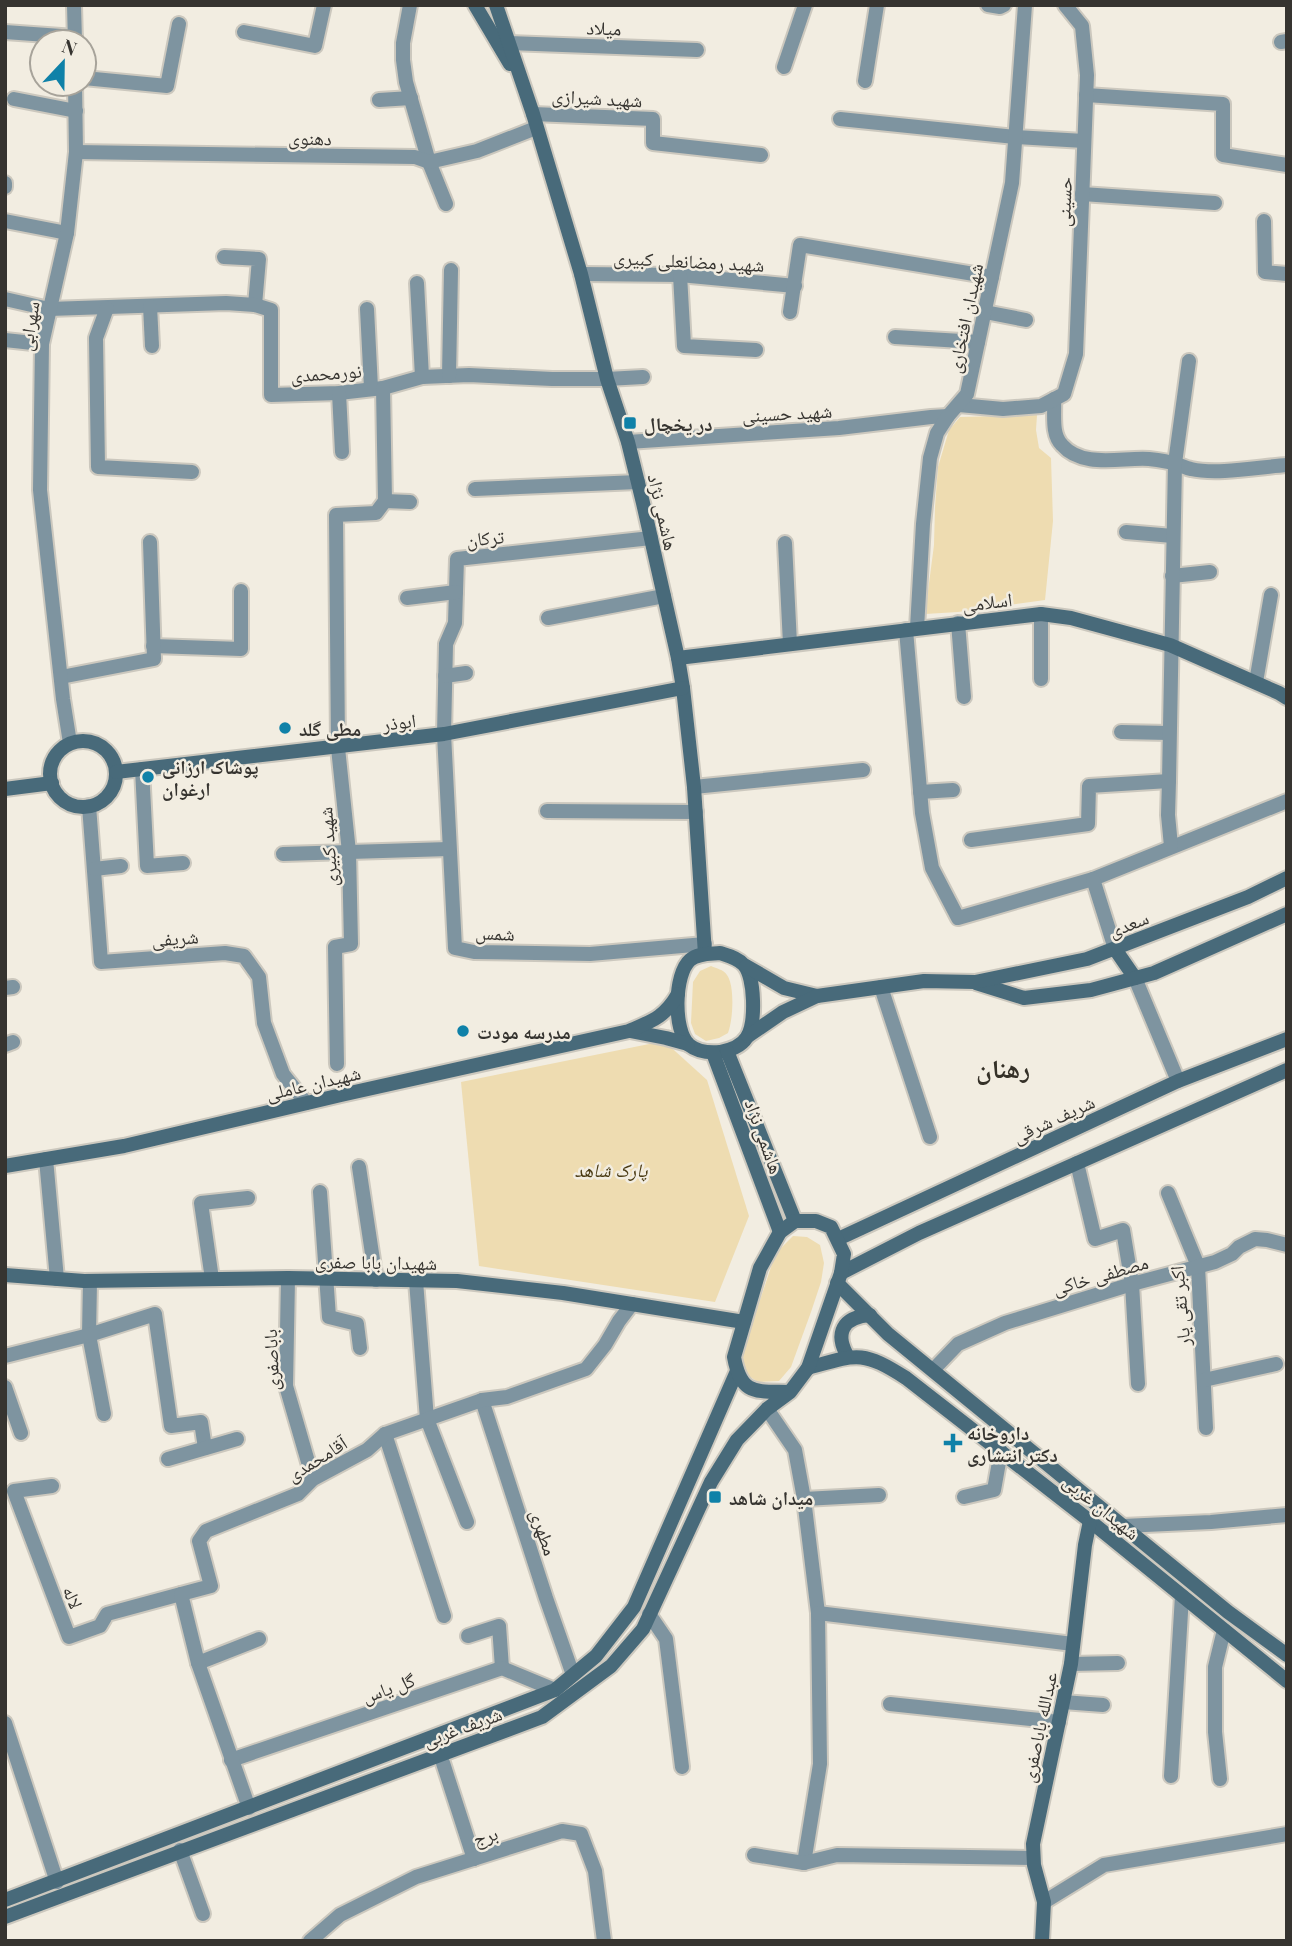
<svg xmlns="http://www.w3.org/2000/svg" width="1292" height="1946" viewBox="0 0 1292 1946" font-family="'Playfair Display','Noto Naskh Arabic',serif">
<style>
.green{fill:#eedcb1}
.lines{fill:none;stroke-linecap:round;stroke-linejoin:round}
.street-casing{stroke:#ccc8be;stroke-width:18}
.secondary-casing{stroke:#ccc8be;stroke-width:18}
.street{stroke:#7e94a0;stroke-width:14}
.secondary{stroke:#486a7a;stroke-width:14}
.poi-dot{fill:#0f81a8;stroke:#f2ede1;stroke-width:2.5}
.labels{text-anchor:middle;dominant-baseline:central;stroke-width:5;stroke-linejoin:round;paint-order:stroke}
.street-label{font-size:19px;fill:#363430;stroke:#f2ede1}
.poi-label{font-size:19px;font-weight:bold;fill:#363430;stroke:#f2ede1;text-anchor:start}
.park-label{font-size:19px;font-style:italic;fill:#493a13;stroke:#f2ede1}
.district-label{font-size:26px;font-weight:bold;fill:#353128;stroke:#f2ede1}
</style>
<rect width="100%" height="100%" fill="#f2ede1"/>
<g class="green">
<path d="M1037,415L1036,430L1039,448L1051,458L1053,521L1045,600L958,612L925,614L934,545L935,507L938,467L949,430L960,417Z"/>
<path d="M711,966C717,969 723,969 727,975C735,986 733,1020 728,1033L719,1038L706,1041L695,1034L691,1023L693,982L700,971Z"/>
<path d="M664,1041L707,1080L749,1216L715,1302L479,1266L461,1082Z"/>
<path d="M793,1236L807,1237L820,1245L824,1263L821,1282L811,1312L791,1367L779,1381L758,1382L747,1375L742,1361L746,1342L772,1264L781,1248Z"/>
</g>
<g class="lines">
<defs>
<g id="street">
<path d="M74,5L75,42"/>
<path d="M410,5L403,43V60L406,82L429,162L446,204"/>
<path d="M988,5L1000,7L1004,5"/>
<path d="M5,32L75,37"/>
<path d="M244,32L315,46L324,5"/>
<path d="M1281,42L1287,41"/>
<path d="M509,43L697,50"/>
<path d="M784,67L805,5"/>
<path d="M84,78L167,86L179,24"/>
<path d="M865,81L877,5"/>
<path d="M1086,95L1223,104V155L1287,165"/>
<path d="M14,99L76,111"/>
<path d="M379,100L411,98"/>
<path d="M533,114L653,119V143L761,155"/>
<path d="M840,119L1015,137L1084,141"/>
<path d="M76,152L415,157L429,162L477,151L536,128"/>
<path d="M5,183V187"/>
<path d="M1082,194L1215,203"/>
<path d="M5,221L67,233"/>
<path d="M1264,221L1265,272L1287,274"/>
<path d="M224,257L259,259L255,305"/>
<path d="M581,274L680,275L795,286"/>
<path d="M680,275L684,346L756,350"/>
<path d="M417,283L422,377"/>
<path d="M5,299L49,309L226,303L255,305L271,310V395L339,393L383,388L422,377L469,375L552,379H607L643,377"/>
<path d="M150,306L152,346"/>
<path d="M107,308L96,338L98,467L192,472"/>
<path d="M367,309L371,388"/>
<path d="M790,312L800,245L992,277"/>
<path d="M985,312L1026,320"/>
<path d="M895,337L978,342"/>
<path d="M5,340L42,344"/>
<path d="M449,376L451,270"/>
<path d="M339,393L342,452"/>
<path d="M1054,399C1055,414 1051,434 1062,445C1083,469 1122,457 1149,459C1158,460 1167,461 1176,464C1181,465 1185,468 1191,469C1217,475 1259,467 1287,465"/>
<path d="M959,405L1003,409L1041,406L1064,394L1076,354L1087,75L1082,26L1065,5"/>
<path d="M628,442L839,428L931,417L948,416"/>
<path d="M475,489L638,482"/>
<path d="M385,501L410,502"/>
<path d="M1126,532L1173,536"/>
<path d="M651,538L457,559L455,623L446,644L444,734L455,948L474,952L590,954L705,944"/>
<path d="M785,543L790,644"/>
<path d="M1172,576L1210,572"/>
<path d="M407,598L456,592"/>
<path d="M1041,614V679"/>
<path d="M548,618L664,596"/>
<path d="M958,623L964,697"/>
<path d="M917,628L923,524L930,458L937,433L948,416L967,394L1012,183L1025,5"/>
<path d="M906,630L922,813L932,868L958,918L1093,879L1287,801"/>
<path d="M153,646L241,649V591"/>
<path d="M445,676L466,673"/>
<path d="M61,677L154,659L150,542"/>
<path d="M1256,682L1271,595"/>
<path d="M1121,732L1169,733"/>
<path d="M70,743L63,699L40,490L42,344L67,233L76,152L75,84"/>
<path d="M142,769L147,866L183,863"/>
<path d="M694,787L863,770"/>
<path d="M920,792L953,790"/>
<path d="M89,806L101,962L225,953L244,956L259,977L264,1023L283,1074L306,1103"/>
<path d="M547,811L696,812"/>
<path d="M971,840L1088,824L1089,786L1169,781"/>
<path d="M1171,846L1168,815L1169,781L1175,463L1189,361"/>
<path d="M283,854L449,849"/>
<path d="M94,869L121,866"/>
<path d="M1093,879L1115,949"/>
<path d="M1135,978L1178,1081"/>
<path d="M881,987L930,1137"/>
<path d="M5,988L13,987"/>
<path d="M5,1045L13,1042"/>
<path d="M337,1064L335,947L351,944L349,852L338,748L336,515L376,513L385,501L383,388"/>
<path d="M46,1159L57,1279"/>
<path d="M1077,1163L1095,1239L1123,1230L1132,1284L1138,1384"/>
<path d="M359,1167L376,1280"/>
<path d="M320,1192L329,1317L357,1324L360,1348"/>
<path d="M1168,1193L1198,1266L1206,1428"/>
<path d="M288,1278L286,1386L313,1479"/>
<path d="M212,1279L201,1203L248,1198"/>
<path d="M90,1281L89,1335L104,1414"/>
<path d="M416,1281L427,1419L467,1522"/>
<path d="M5,1356L89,1335L155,1314L171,1426L201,1422L205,1448"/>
<path d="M933,1370L958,1344L1005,1323L1132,1284L1215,1262L1232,1254L1239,1247L1255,1239L1267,1240L1287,1245"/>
<path d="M1204,1380L1276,1364"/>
<path d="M5,1387L21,1433"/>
<path d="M482,1400L546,1598L573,1675"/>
<path d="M767,1409L795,1450L804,1499L818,1613L820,1764L804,1863"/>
<path d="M385,1434L444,1616"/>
<path d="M168,1459L237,1439"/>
<path d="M52,1486L14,1491L69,1637L100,1626L107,1614L181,1594"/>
<path d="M964,1497L994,1490L1001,1451"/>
<path d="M804,1499L879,1495"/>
<path d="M1123,1526L1211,1522L1287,1515"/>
<path d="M818,1613L1073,1644"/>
<path d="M649,1614L666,1639L682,1767"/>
<path d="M468,1636L499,1626L502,1668"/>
<path d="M198,1663L259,1639"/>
<path d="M1071,1664L1118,1663"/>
<path d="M1063,1702L1103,1705"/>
<path d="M890,1704L1059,1722"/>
<path d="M5,1723L57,1882"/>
<path d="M231,1760L502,1668L555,1690"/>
<path d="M443,1763L474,1859"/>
<path d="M1171,1776L1182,1596"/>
<path d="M1220,1779L1215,1732V1667L1224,1630"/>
<path d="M249,1808L198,1663L181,1594L211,1586L199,1541L206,1531L298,1494L313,1479L367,1450L385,1434L482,1400L507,1397L586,1369L605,1345L619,1321L632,1304"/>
<path d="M180,1850L203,1914"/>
<path d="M754,1855L804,1863L837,1855L1033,1858"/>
<path d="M1044,1902L1104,1865L1287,1834"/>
<path d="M310,1941L340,1915L416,1877L562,1831L581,1834L595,1871L604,1941"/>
</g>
<g id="secondary">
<path d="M475,5L510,64"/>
<path d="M496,5L533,114L581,274L607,379L628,442L643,503L678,658L683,688L694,787L705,954"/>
<path d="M678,658L1041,614L1071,618L1170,645L1279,693L1287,698"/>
<circle cx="83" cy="774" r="33"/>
<path d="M116,772L444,734L683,688"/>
<path d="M5,789L52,783"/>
<path d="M1115,949L1135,978"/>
<path d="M720,953C729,956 738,958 744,965C755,977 756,1023 747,1037C741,1047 730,1050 720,1052C710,1053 698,1052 689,1045C673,1031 674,974 690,960C698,953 710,954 720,953Z"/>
<path d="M746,966L784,988L817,996"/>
<path d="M976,983L1024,998L1091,990L1154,973L1287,914"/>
<path d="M630,1031L666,1038L688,1044"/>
<path d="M748,1036L783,1012L817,996L924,981L975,982L1087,959L1248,897L1287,878"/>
<path d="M727,1051L795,1221"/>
<path d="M713,1053L780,1232"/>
<path d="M5,1166L124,1146L341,1095L629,1031C652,1021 665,1017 678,994"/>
<path d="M838,1239L1178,1081L1287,1039"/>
<path d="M841,1273L919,1233L1287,1070"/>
<path d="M5,1275L84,1281L288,1278L457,1281L563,1293L744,1322"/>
<path d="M837,1283L888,1334L1228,1612L1287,1655"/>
<path d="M848,1357C834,1333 843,1317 870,1315"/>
<path d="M808,1368C857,1354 862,1350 906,1378L1090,1521L1287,1681"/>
<path d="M5,1900L555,1690L596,1656L634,1607L737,1371"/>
<path d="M5,1917L542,1717L611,1666L643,1629L711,1482L737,1440L767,1409L790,1392L808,1368L841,1273L844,1254L831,1227L816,1221H795L780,1232L760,1268L734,1357C741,1396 756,1391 790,1392"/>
<path d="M1042,1941L1044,1902L1034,1865L1033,1844L1071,1664L1085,1545L1090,1521"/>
</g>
</defs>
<use href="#street" class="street-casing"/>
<use href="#secondary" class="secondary-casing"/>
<use href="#street" class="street"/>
<use href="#secondary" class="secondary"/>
</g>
<g class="poi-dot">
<rect x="623" y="416" width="14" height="14" rx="3.5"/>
<circle cx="285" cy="728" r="7"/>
<circle cx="148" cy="777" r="7"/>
<circle cx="463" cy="1031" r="7"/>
<path d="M949.5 1432.5h7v7h7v7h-7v7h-7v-7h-7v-7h7z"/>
<rect x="708" y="1490" width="14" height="14" rx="3.5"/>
</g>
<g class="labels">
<g class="street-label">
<text transform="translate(604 27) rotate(2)">میلاد</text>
<text transform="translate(597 97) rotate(3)">شهید شیرازی</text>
<text transform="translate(310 137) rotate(1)">دهنوی</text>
<text transform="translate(1063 202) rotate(-88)">حسینی</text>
<text transform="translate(689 260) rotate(3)">شهید رمضانعلی کبیری</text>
<text transform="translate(964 318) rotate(-78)">شهیدان افتخاری</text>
<text transform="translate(28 326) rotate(-81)">سهرابی</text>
<text transform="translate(326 372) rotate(-4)">نورمحمدی</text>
<text transform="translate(787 412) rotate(-3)">شهید حسینی</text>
<text transform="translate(664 512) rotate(77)">هاشمی نژاد</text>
<text transform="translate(485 537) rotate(-6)">ترکان</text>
<text transform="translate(987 601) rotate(-7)">اسلامی</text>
<text transform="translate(399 721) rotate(-7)">ابوذر</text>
<text transform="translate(327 847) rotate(-94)">شهید کبیری</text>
<text transform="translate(1128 923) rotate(-21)">سعدی</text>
<text transform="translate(495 932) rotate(2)">شمس</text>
<text transform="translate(175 937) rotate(-4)">شریفی</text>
<text transform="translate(313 1082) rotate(-13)">شهیدان عاملی</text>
<text transform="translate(1053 1118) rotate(-25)">شریف شرقی</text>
<text transform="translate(765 1136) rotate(70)">هاشمی نژاد</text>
<text transform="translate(376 1261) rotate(1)">شهیدان بابا صفری</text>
<text transform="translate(1100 1274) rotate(-16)">مصطفی خاکی</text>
<text transform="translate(1179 1306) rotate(-95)">اکبر تقی یار</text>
<text transform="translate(270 1360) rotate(-92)">باباصفری</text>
<text transform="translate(316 1458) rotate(-32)">آقامحمدی</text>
<text transform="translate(1102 1506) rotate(39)">شهیدان غربی</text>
<text transform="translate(545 1532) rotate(72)">مطهری</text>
<text transform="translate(74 1597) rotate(68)">لاله</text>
<text transform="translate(388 1687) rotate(-19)">گل یاس</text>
<text transform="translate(462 1726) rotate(-20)">شریف غربی</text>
<text transform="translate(1038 1727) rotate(-78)">عبدالله باباصفری</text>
<text transform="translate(485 1835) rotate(-17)">برج</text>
</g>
<g class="poi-label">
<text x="644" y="423">در یخچال</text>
<text x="299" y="728">مطی گلد</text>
<text x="162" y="766">پوشاک ارزانی<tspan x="162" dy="22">ارغوان</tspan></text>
<text x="477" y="1031">مدرسه مودت</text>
<text x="967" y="1432">داروخانه<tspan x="967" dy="22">دکتر انتشاری</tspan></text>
<text x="729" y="1497">میدان شاهد</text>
</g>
<g class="park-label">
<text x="611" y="1169">پارک شاهد</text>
</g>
<g class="district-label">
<text x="1003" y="1067">رهنان</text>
</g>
</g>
<rect width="1292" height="1946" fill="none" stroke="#363430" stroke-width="14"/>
<g transform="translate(63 63) rotate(22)"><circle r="33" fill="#f2ede1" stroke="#a7a39a" stroke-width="2"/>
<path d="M0-5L12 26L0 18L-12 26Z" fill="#0f81a8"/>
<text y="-10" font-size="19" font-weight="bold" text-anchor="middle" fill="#363430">N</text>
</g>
</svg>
